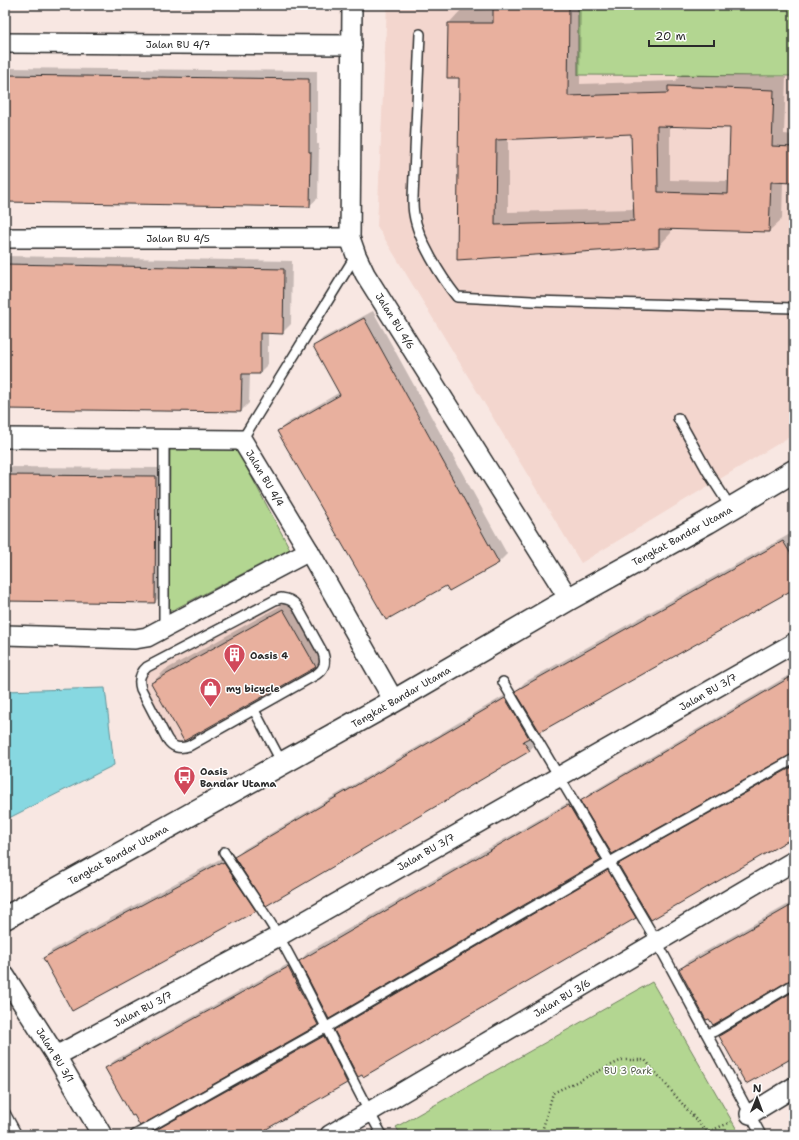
<svg xmlns="http://www.w3.org/2000/svg" width="799" height="1140" viewBox="0 0 799 1140" font-family="'Shantell Sans',sans-serif">
<style>
.built{fill:#f3d6ce}
.green{fill:#b3d691;stroke:#6f805e}
.water{fill:#87d8e1;stroke:#629398}
.shadow{fill:#0003;fill-rule:evenodd}
.building{fill:#e8b09e;stroke:#2b2b2b;fill-rule:evenodd}
.lines{fill:none;stroke-linecap:round;stroke-linejoin:round}
.service-casing{stroke:#2b2b2b;stroke-width:12}
.minor-casing{stroke:#2b2b2b;stroke-width:22}
.tertiary-casing{stroke:#2b2b2b;stroke-width:25}
.path{stroke:#2b2b2b;stroke-width:2.5;stroke-dasharray:1 3;stroke-linecap:butt}
.service{stroke:#fff;stroke-width:9}
.minor{stroke:#fff;stroke-width:19}
.tertiary{stroke:#fff;stroke-width:22}
.labels{text-anchor:middle;dominant-baseline:central;stroke-width:3;stroke-linejoin:round;paint-order:stroke}
.street-label{font-size:10px;fill:#2b2b2b;stroke:#fff}
.poi-label{font-size:10px;font-weight:bold;fill:#2b2b2b;stroke:#fff;text-anchor:start}
.park-label{font-size:10px;fill:#545e4a;stroke:#fff}
</style>
<rect width="100%" height="100%" fill="#f8e7e2"/>
<filter id="ink" filterUnits="userSpaceOnUse"><feTurbulence type="fractalNoise" baseFrequency=".025" numOctaves="2"/><feDisplacementMap in="SourceGraphic" scale="8" xChannelSelector="R" yChannelSelector="G"/><feConvolveMatrix kernelMatrix="1 2 1 2 8 2 1 2 1" color-interpolation-filters="sRGB"/></filter>
<g filter="url(#ink)">
<g class="built">
<path d="M387,5H794V434L581,563L377,226Z"/>
<path d="M285,603L293,610L319,656V667L318,670L186,744L177,743L173,741L146,689L143,683L144,677L148,673L277,604Z"/>
</g>
<g class="green">
<path d="M578,5H794V76L578,75Z"/>
<path d="M235,446L290,549L169,612L170,448Z"/>
<path d="M652,982L740,1135H401L396,1127Z"/>
</g>
<path class="water" d="M105,688L114,765L5,820V691Z"/>
<g class="shadow">
<path d="M81,5H311L308,8Z"/>
<path d="M409,5H454L452,7H409Z"/>
<path d="M494,5H581L580,84L675,81L682,74L786,77L784,134L794,135V182H783L782,219L769,231L671,228V233L659,246L458,259L460,77H448L449,23L461,10L494,11ZM670,125L731,128L729,181L670,180ZM632,133L634,209L508,212V138Z"/>
<path d="M5,68L317,71V144H319L318,198L309,206L5,201Z"/>
<path d="M5,256L292,261L291,324L282,333H268V364L259,373H250L249,403L241,411L5,408Z"/>
<path d="M373,311L507,554L499,562L278,431L287,423L340,392L315,346L323,338Z"/>
<path d="M5,467L164,468L163,593L155,602L5,600Z"/>
<path d="M792,533L794,536V588L538,727L532,733L537,742L529,751L264,902L255,911L44,958L52,950L229,854L231,857L233,855L235,858L244,849L514,690L515,692L525,682Z"/>
<path d="M296,597L328,653L316,666L184,740L152,683L165,670Z"/>
<path d="M794,672V752L610,850L601,859L329,1018L328,1014L318,1024L140,1124L106,1068L115,1060L297,959L299,962L308,952L576,798L581,802L590,793Z"/>
<path d="M794,763V836L645,908L635,917L357,1072L347,1082L254,1135H148L155,1128L332,1028L334,1031L344,1022L616,863L618,866L628,856Z"/>
<path d="M794,901V978L680,970L688,961Z"/>
<path d="M794,988V1056L720,1036L728,1028Z"/>
<path d="M794,1129V1135H785V1134Z"/>
</g>
<g class="building">
<path d="M493,5H569L568,96L668,93V86L774,90L772,146L794,147V183L771,182L769,232L659,229V247L457,260L459,78H447L448,23H493ZM657,126L730,128L728,194L658,192ZM631,134L634,221L495,225L496,140Z"/>
<path d="M5,75L309,79V152H311L310,207L5,202Z"/>
<path d="M5,264L284,269L283,334L260,333V374H242L241,412L5,409Z"/>
<path d="M364,318L499,563L449,591L446,586L386,620L277,431L340,395L313,346Z"/>
<path d="M5,475L156,476L155,603L5,601Z"/>
<path d="M783,541L794,559V589L540,732L515,691Z"/>
<path d="M283,609L316,667L184,741L151,683Z"/>
<path d="M794,675V753L612,854L580,801Z"/>
<path d="M505,698L529,738L523,741L530,751L266,906L234,857Z"/>
<path d="M794,766V837L651,920L618,864Z"/>
<path d="M568,805L569,808L570,807L601,860L329,1019L299,961Z"/>
<path d="M221,862L222,864L224,863L256,911L72,1011L43,958Z"/>
<path d="M608,870L636,918L363,1077L362,1075L358,1077L334,1030Z"/>
<path d="M794,904V978L713,1025L709,1019L706,1020L679,969Z"/>
<path d="M288,967L318,1025L140,1126L134,1115L132,1116L105,1068Z"/>
<path d="M794,991V1057L746,1084L719,1036Z"/>
<path d="M324,1036L347,1083L256,1135H147Z"/>
</g>
<g class="lines">
<defs>
<g id="service">
<path d="M420,34L413,198C413,204 413,209 414,214C418,240 441,277 457,297L532,301L794,308"/>
<path d="M678,418L708,472L731,508"/>
<path d="M164,440V628"/>
<path d="M242,440L356,255"/>
<path d="M281,598C288,599 292,600 297,606L323,653C326,662 325,668 317,674L189,746C179,749 173,748 167,739L141,689C138,679 140,673 147,667L275,600Z"/>
<path d="M503,682L657,942L761,1135"/>
<path d="M254,710L282,763"/>
<path d="M224,852C242,881 262,908 279,937C316,1002 345,1070 382,1135"/>
<path d="M707,1034L715,1031L794,984"/>
<path d="M5,1113L17,1135"/>
<path d="M135,1135L327,1027L610,862L794,759"/>
</g>
<g id="minor">
<path d="M352,5L350,238L356,255L365,274L569,599"/>
<path d="M5,43L352,45"/>
<path d="M5,238H350"/>
<path d="M5,438L242,440L309,551L394,701"/>
<path d="M5,635L135,639L147,637L309,551"/>
<path d="M5,976L56,1056L102,1135"/>
<path d="M56,1056L279,936L794,643"/>
<path d="M750,1114L794,1087"/>
<path d="M330,1135L794,861"/>
</g>
<path id="tertiary" d="M5,918L394,701L569,599L708,522L794,471"/>
</defs>
<use href="#service" class="service-casing"/>
<use href="#minor" class="minor-casing"/>
<use href="#tertiary" class="tertiary-casing"/>
<g class="path">
<path d="M541,1135L553,1093L622,1060H645L709,1135"/>
<path d="M707,1135L708,1132L731,1122"/>
</g>
<use href="#service" class="service"/>
<use href="#minor" class="minor"/>
<use href="#tertiary" class="tertiary"/>
</g>
</g>
<defs>
<symbol id="building-pin" viewBox="-11 -11 22 30"><path d="M0 17L-7.5 6A9.5 9.5 0 1 1 7.5 6Z" fill="#d1495b" stroke="#fff"/><path d="M-4-6H4V6H1V3H-1V6H-4ZM-2.5-4.3h1.7v1.8h-1.7ZM.8-4.3h1.7v1.8H.8ZM-2.5-1h1.7V.8h-1.7ZM.8-1h1.7V.8H.8Z" fill="#fff"/></symbol>
<symbol id="shop-pin" viewBox="-11 -11 22 30"><path d="M0 17L-7.5 6A9.5 9.5 0 1 1 7.5 6Z" fill="#d1495b" stroke="#fff"/><path d="M-5-2.5h2.3a2.7 3.5 0 0 1 5.4 0H5L5.5 6h-11ZM-1.5-2.5h3a1.5 2.3 0 0 0-3 0Z" fill="#fff"/></symbol>
<symbol id="bus-pin" viewBox="-11 -11 22 30"><path d="M0 17L-7.5 6A9.5 9.5 0 1 1 7.5 6Z" fill="#d1495b" stroke="#fff"/><path d="M-5-6H5V4H4V6H2V4H-2V6H-4V4H-5ZM-3.5-4V0h7V-4ZM-3.5 1.2v1.5H-2V1.2ZM2 1.2v1.5H3.5V1.2Z" fill="#fff"/></symbol>
</defs>
<g fill-rule="evenodd">
<use href="#building-pin" x="222" y="642" width="25" height="34"/>
<use href="#shop-pin" x="198" y="676" width="25" height="34"/>
<use href="#bus-pin" x="172" y="764" width="25" height="34"/>
</g>
<g class="labels">
<g class="street-label">
<text x="178" y="44">Jalan BU 4/7</text>
<text x="178" y="238">Jalan BU 4/5</text>
<text transform="translate(395 321) rotate(58)">Jalan BU 4/6</text>
<text transform="translate(265 478) rotate(59)">Jalan BU 4/4</text>
<text transform="translate(682 536) rotate(-29)">Tengkat Bandar Utama</text>
<text transform="translate(708 692) rotate(-30)">Jalan BU 3/7</text>
<text transform="translate(401 697) rotate(-30)">Tengkat Bandar Utama</text>
<text transform="translate(426 852) rotate(-30)">Jalan BU 3/7</text>
<text transform="translate(118 855) rotate(-29)">Tengkat Bandar Utama</text>
<text transform="translate(562 998) rotate(-31)">Jalan BU 3/6</text>
<text transform="translate(143 1009) rotate(-28)">Jalan BU 3/7</text>
<text transform="translate(55 1055) rotate(58)">Jalan BU 3/1</text>
</g>
<g class="poi-label">
<text x="250" y="655">Oasis 4</text>
<text x="226" y="688">my bicycle</text>
<text x="200" y="771">Oasis<tspan x="200" dy="12">Bandar Utama</tspan></text>
</g>
<g class="park-label">
<text x="628" y="1070">BU 3 Park</text>
</g>
</g>
<rect width="799" height="1140" fill="none" stroke="#fff" stroke-width="20"/>
<rect x="10" y="10" width="779" height="1120" fill="none" stroke="#2b2b2b" stroke-width="1.5" filter="url(#ink)"/>
<g transform="translate(757 1098) rotate(1)" stroke="#ffffff" stroke-width="3" paint-order="stroke">
<path d="M0-3L7 15L0 10L-7 15Z" fill="#2b2b2b"/>
<text y="-6" font-size="11" font-weight="bold" text-anchor="middle" fill="#2b2b2b">N</text>
</g>
<path d="M649 40v6h65v-6" fill="none" stroke="#2b2b2b" stroke-width="2"/>
<text x="655" y="40" font-size="12" fill="#2b2b2b" stroke="#ffffff" stroke-width="3" paint-order="stroke">20 m</text>
</svg>
